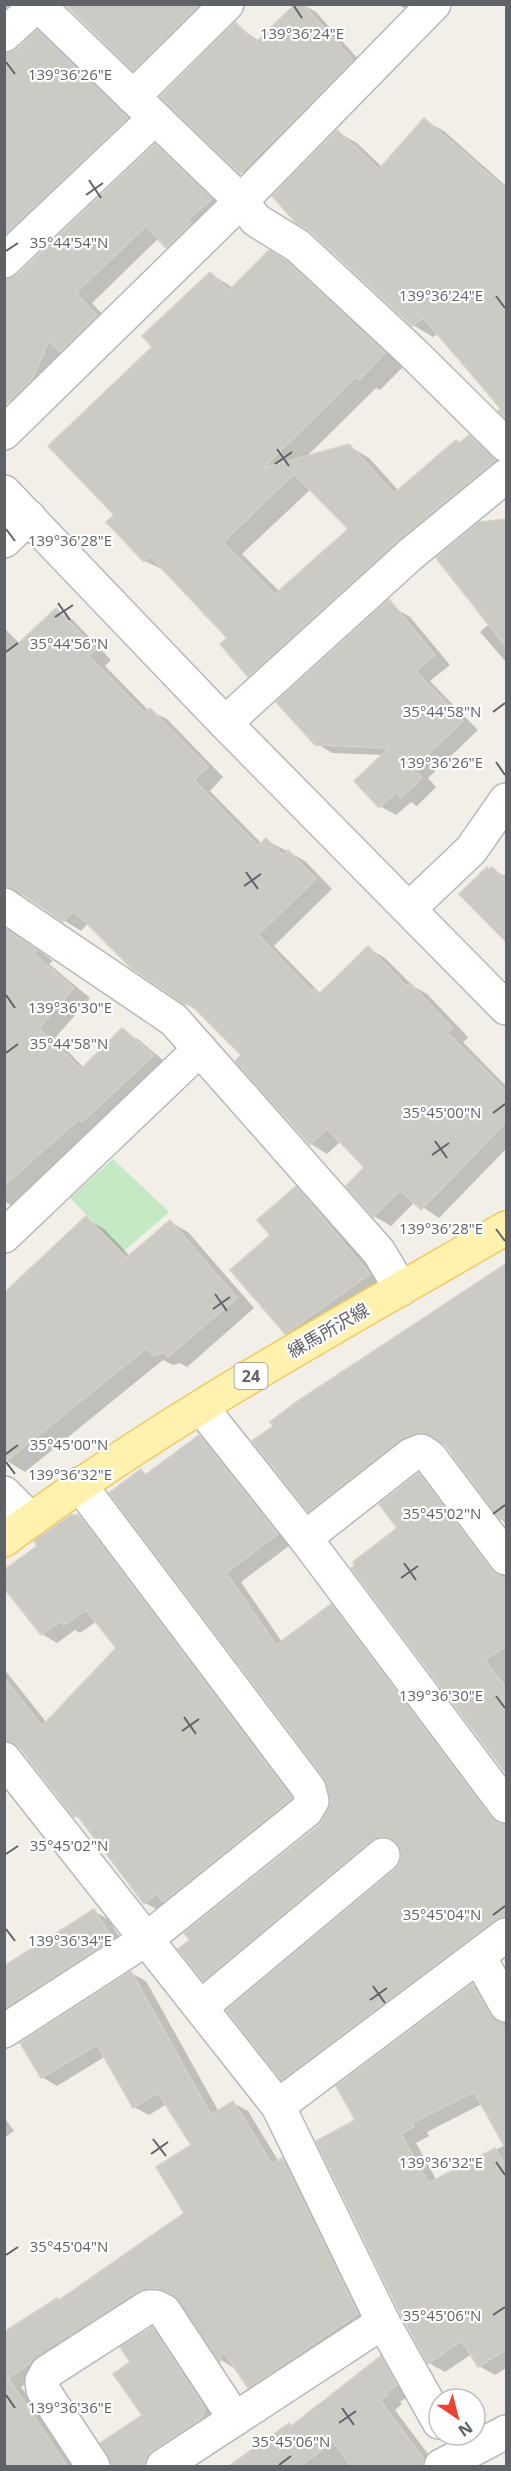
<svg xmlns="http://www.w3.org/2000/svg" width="511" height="2471" viewBox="0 0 511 2471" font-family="'Open Sans','Noto Sans JP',sans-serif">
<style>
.green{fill:#c5e8c5}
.shadow{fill:#0003;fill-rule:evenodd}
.building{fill:#cccac5;stroke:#d6d1c6;stroke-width:1.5;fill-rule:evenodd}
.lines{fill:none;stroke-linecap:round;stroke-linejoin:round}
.minor-casing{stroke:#b5b8bc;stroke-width:36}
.major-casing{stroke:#f2c960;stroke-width:36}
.minor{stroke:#fff;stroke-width:33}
.major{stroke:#fff2af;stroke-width:33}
.ticks{fill:none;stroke:#5f6368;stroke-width:2}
.labels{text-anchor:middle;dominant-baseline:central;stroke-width:4.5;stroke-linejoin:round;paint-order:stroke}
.shield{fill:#fff;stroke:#8f9295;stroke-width:1.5}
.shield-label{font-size:16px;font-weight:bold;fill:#5f6368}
.street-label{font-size:18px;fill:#5f6368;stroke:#fff}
.ticks-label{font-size:15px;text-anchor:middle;fill:#5f6368;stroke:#fff;stroke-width:4.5;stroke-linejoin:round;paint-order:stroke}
</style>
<rect width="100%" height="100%" fill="#f1efe8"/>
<path class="green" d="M113,1159L169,1212L123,1252L70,1198Z"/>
<g class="shadow">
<path d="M4,4H36L4,36Z"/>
<path d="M67,4H226L151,79L134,69Z"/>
<path d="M302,4L316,12L368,70L257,182L241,172L235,24L259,41Z"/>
<path d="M398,4H433L420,18Z"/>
<path d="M37,32L54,42L144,128L4,262V54L9,55Z"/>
<path d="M424,120L444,131L506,186V416L437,334L433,337L413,325L337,132L357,143L382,167Z"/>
<path d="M155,146L172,156L227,209L184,257L167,247L159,238L92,303L113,326L27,411L9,400L18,276Z"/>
<path d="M289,264L307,274L405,365L380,390L376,388L305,458L349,446L369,458L399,491L469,437L489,448L506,465L269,687L249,676L229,638L166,571L145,561L116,515L154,347L210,273L233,288ZM311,489L350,529L280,592L242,554Z"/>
<path d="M506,523V662L480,632L489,624Z"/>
<path d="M395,608L410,617L450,665L430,681L478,730L428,778L436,787L417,806L411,802L396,815L380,806L383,755L332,753L316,743Z"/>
<path d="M56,610L73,620L111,660L105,666L149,711L167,719L223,777L210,791L262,844L266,840L305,861L332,889L274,946L321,994L368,948L385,958L413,986L427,994L466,1035L468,1038L463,1042L506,1086V1149L439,1218L415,1202L391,1226L374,1216L348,1186L367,1167L341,1141L327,1154L311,1144L243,1055L200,1012L186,1004L88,923L81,931L24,895L14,897L4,906V628L20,644Z"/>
<path d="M492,869L504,876L506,873V941L490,871Z"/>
<path d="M4,925L53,961L49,964L90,998L55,1038L84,1068L122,1030L139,1040L169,1065L11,1205L4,1201Z"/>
<path d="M296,1188L312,1197L385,1284L303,1342L286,1333Z"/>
<path d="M86,1218L104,1229L130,1256L170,1222L188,1232L254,1308L187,1367L180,1363L173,1365L163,1360L25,1472L4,1459Z"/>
<path d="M506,1264V1525L446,1445L431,1442L325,1520L309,1511L275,1426L297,1403Z"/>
<path d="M200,1437L215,1446L293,1543L241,1582L282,1642L331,1606L347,1615L506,1826V1932L298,2088L282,2079L402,1861L400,1845L387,1849L220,1989L204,1980L319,1826L330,1811L332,1796L325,1777L141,1471L148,1475Z"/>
<path d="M419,1475L435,1484L506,1578V1773L399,1528Z"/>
<path d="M78,1516L94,1525L306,1807L160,1911L145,1903L82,1820L75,1816L22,1749L4,1738V1669L47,1723L118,1648L97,1621L80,1633L75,1630L57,1643L42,1634L4,1585L40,1546Z"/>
<path d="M94,1911L109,1920L126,1948L4,2031V1968Z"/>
<path d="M131,1973L146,1981L219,2112L233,2103L248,2111L279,2162L282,2160L297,2168L372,2322L264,2395L249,2387L235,2366L234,2368L221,2360L180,2299L172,2296L153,2299L21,2387L75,2466H10L4,2459V2333L60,2301L186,2213L193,2146L167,2104L149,2115L134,2107L106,2056L57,2086L42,2077Z"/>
<path d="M473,1985L488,1995L506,2023V2368L495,2375L479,2366L472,2354L445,2372L429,2363L357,2121ZM482,2104L505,2145L437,2181L416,2143L429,2136L427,2132Z"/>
<path d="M4,2117L14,2131L4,2138Z"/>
<path d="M152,2329L168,2338L221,2418L164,2466H113L144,2415L133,2363Z"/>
<path d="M381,2358L396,2367L411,2394L400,2402L402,2404L395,2410L437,2466H228L289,2425L293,2427Z"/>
</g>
<g class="building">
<path d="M65,4H200L133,71Z"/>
<path d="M295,4H303L353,60L240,174L160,97L235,22L256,42Z"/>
<path d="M37,30L128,118L4,235V53L17,49Z"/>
<path d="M424,118L507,190V419L498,411L501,408L423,318L412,326L311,232L296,223L272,196L337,130L379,169Z"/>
<path d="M155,144L212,199L188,219L192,223L166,248L146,226L76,293L97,315L60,352L49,341L32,379L4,406V279L17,275Z"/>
<path d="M269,250L287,261L385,353L359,380L356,377L263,468L349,444L394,493L456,440L459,443L469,435L496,460L398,540L248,677L220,644L227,638L150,556L144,562L106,522L114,515L48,446L152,347L142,336L210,272L229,290ZM294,474L348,529L275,594L223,542Z"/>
<path d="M507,519V648L436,558L479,522Z"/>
<path d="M389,599L435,655L416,671L463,721L413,769L422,778L401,798L396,792L379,808L354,781L389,748L315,745L276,702Z"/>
<path d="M56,608L96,649L89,656L145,713L150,708L208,767L194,780L258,846L266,838L283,855L288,850L316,879L258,935L312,991L314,989L319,994L368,946L406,986L410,983L449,1024L452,1028L447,1032L507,1092V1121L421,1210L400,1190L373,1217L346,1186L364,1167L327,1129L310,1145L235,1061L241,1055L188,1002L185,1005L130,967L74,911L63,922L15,889L4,886V657Z"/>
<path d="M487,867L489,870L492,867L507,882V943L459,894Z"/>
<path d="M4,928L37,950L34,954L74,988L39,1028L81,1069L122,1028L154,1055L82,1122L79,1119L4,1186Z"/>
<path d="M296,1186L370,1274L285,1334L230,1270L270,1235L257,1220Z"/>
<path d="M86,1216L126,1258L170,1220L237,1298L168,1357L164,1352L154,1356L147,1348L4,1463V1293Z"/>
<path d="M507,1263V1515L500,1520L445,1445L422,1432L399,1440L308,1512L252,1441L273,1426L270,1422L296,1402Z"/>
<path d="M199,1435L278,1534L226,1573L276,1645L331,1604L491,1817L498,1823L507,1824V1917L495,1920L281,2080L226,2010L395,1869L400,1862L401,1852L398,1843L390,1838L380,1837L371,1841L203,1981L178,1949L190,1940L184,1933L318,1826L331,1803L324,1778L109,1493L141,1469L145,1475Z"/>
<path d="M419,1473L491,1569L507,1581V1645L485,1660L507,1689V1775L351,1568L355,1565L353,1562L397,1528L379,1504Z"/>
<path d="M71,1515H79L292,1798L163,1902L157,1893L144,1904L77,1815L74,1817L19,1747L4,1740V1678L42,1726L116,1648L86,1610L64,1625L61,1621L41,1635L4,1588V1570L37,1546L34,1541Z"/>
<path d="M94,1909L112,1939L4,2008V1966Z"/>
<path d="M131,1971L211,2115L233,2101L272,2164L282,2158L358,2314L248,2388L223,2351L220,2362L173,2295L156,2288L138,2291L8,2378L67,2466H71H4V2332L57,2298L59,2300L184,2213L156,2167L191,2145L158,2093L133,2108L97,2045L41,2078L20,2043Z"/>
<path d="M472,1984L490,2014L502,2023L507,2031V2151L474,2092L412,2123L414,2127L401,2134L429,2183L495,2148L507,2168V2349L478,2367L462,2341L428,2364L400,2313L316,2141L355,2120L336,2086Z"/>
<path d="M152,2327L205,2408L202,2418L152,2451L146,2458L144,2466H111L100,2443L142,2415L113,2374L130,2362L120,2347Z"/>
<path d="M381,2356L397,2385L386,2392L388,2395L380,2400L424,2460L422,2466H351L333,2442L300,2466H229L289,2423L291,2426Z"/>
</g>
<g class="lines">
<defs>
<g id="minor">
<path d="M37,4L241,201L256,220L298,246L413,353L506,445"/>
<path d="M4,35L37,5"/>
<path d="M133,97L227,4"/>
<path d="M4,261L155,118"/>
<path d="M4,433L241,201L434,4"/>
<path d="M4,492L225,723L506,1008"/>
<path d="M4,541L29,517"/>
<path d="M225,723L411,554L506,476"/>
<path d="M4,905L174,1020L379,1252L401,1289"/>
<path d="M410,908L471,850L506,800"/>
<path d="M4,1236L200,1049"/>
<path d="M201,1407L305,1538L506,1806"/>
<path d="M4,1493L31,1520"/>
<path d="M305,1538L411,1455L421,1451L430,1457L506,1558"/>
<path d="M4,1759L278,2106L383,2322L439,2422"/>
<path d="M479,1957L506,2005"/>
<path d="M201,2007L383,1855"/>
<path d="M4,2031L148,1938L306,1811L312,1801L309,1789L79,1484"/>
<path d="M278,2106L506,1935"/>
<path d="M93,2466L43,2390L42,2381L47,2372L148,2307H156L164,2311L235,2419"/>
<path d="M163,2466L383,2322"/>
<path d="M441,2466L506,2432"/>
</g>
<path id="major" d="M4,1540C162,1421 336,1327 506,1228"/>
</defs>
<use href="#minor" class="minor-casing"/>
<use href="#major" class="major-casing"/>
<use href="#minor" class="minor"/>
<use href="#major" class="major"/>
</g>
<path class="ticks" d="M294,6L302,18M6,62L15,74M89,180L101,198M86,195L103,183M6,251L18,243M496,296L505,308M277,449L289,466M275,464L292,452M6,529L15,541M58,603L70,620M55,617L73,605M6,652L18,643M493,712L505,703M496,762L505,775M246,872L258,889M244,886L261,874M6,995L15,1008M6,1053L18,1044M493,1113L505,1104M435,1141L447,1158M432,1155L449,1143M496,1229L505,1241M215,1294L227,1311M213,1309L230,1297M6,1454L18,1445M6,1462L15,1474M493,1514L505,1505M404,1563L416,1580M401,1578L418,1566M496,1696L505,1708M184,1717L196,1734M182,1731L199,1719M6,1854L18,1846M493,1915L505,1906M6,1929L15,1941M373,1986L385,2003M370,2000L387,1988M153,2139L166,2156M151,2154L168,2142M496,2162L505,2175M6,2255L18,2247M493,2315L505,2307M6,2395L15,2408M342,2408L354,2425M339,2423L356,2411M279,2465L291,2456"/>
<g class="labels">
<rect class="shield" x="234.5" y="1363" width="33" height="26" rx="4.5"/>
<g class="shield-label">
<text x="251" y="1376">24</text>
</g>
<g class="street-label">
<text transform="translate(328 1330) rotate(-30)">練馬所沢線</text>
</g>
</g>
<g class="ticks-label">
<text x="302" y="39">139°36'24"E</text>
<text x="70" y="80">139°36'26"E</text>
<text x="69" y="248">35°44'54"N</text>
<text x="441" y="301">139°36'24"E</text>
<text x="70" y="546">139°36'28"E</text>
<text x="69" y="649">35°44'56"N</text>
<text x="442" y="717">35°44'58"N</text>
<text x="441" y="768">139°36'26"E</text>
<text x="70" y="1013">139°36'30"E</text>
<text x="69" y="1049">35°44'58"N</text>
<text x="442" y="1118">35°45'00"N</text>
<text x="441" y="1234">139°36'28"E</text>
<text x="69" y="1450">35°45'00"N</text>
<text x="70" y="1480">139°36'32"E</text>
<text x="442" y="1519">35°45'02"N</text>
<text x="441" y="1701">139°36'30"E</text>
<text x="69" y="1851">35°45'02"N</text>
<text x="442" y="1920">35°45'04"N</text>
<text x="70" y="1946">139°36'34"E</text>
<text x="441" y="2168">139°36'32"E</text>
<text x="69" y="2252">35°45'04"N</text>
<text x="442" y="2321">35°45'06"N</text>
<text x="70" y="2413">139°36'36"E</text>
<text x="291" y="2447">35°45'06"N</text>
</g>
<rect width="511" height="2471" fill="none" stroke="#5f6368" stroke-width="12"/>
<g transform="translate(457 2417) rotate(145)"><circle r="28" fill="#ffffff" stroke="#bfc1c3" stroke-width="1.5"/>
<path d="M0-4.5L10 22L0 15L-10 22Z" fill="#ea4335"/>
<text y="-9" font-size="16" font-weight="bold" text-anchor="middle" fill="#5f6368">N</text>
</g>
</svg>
